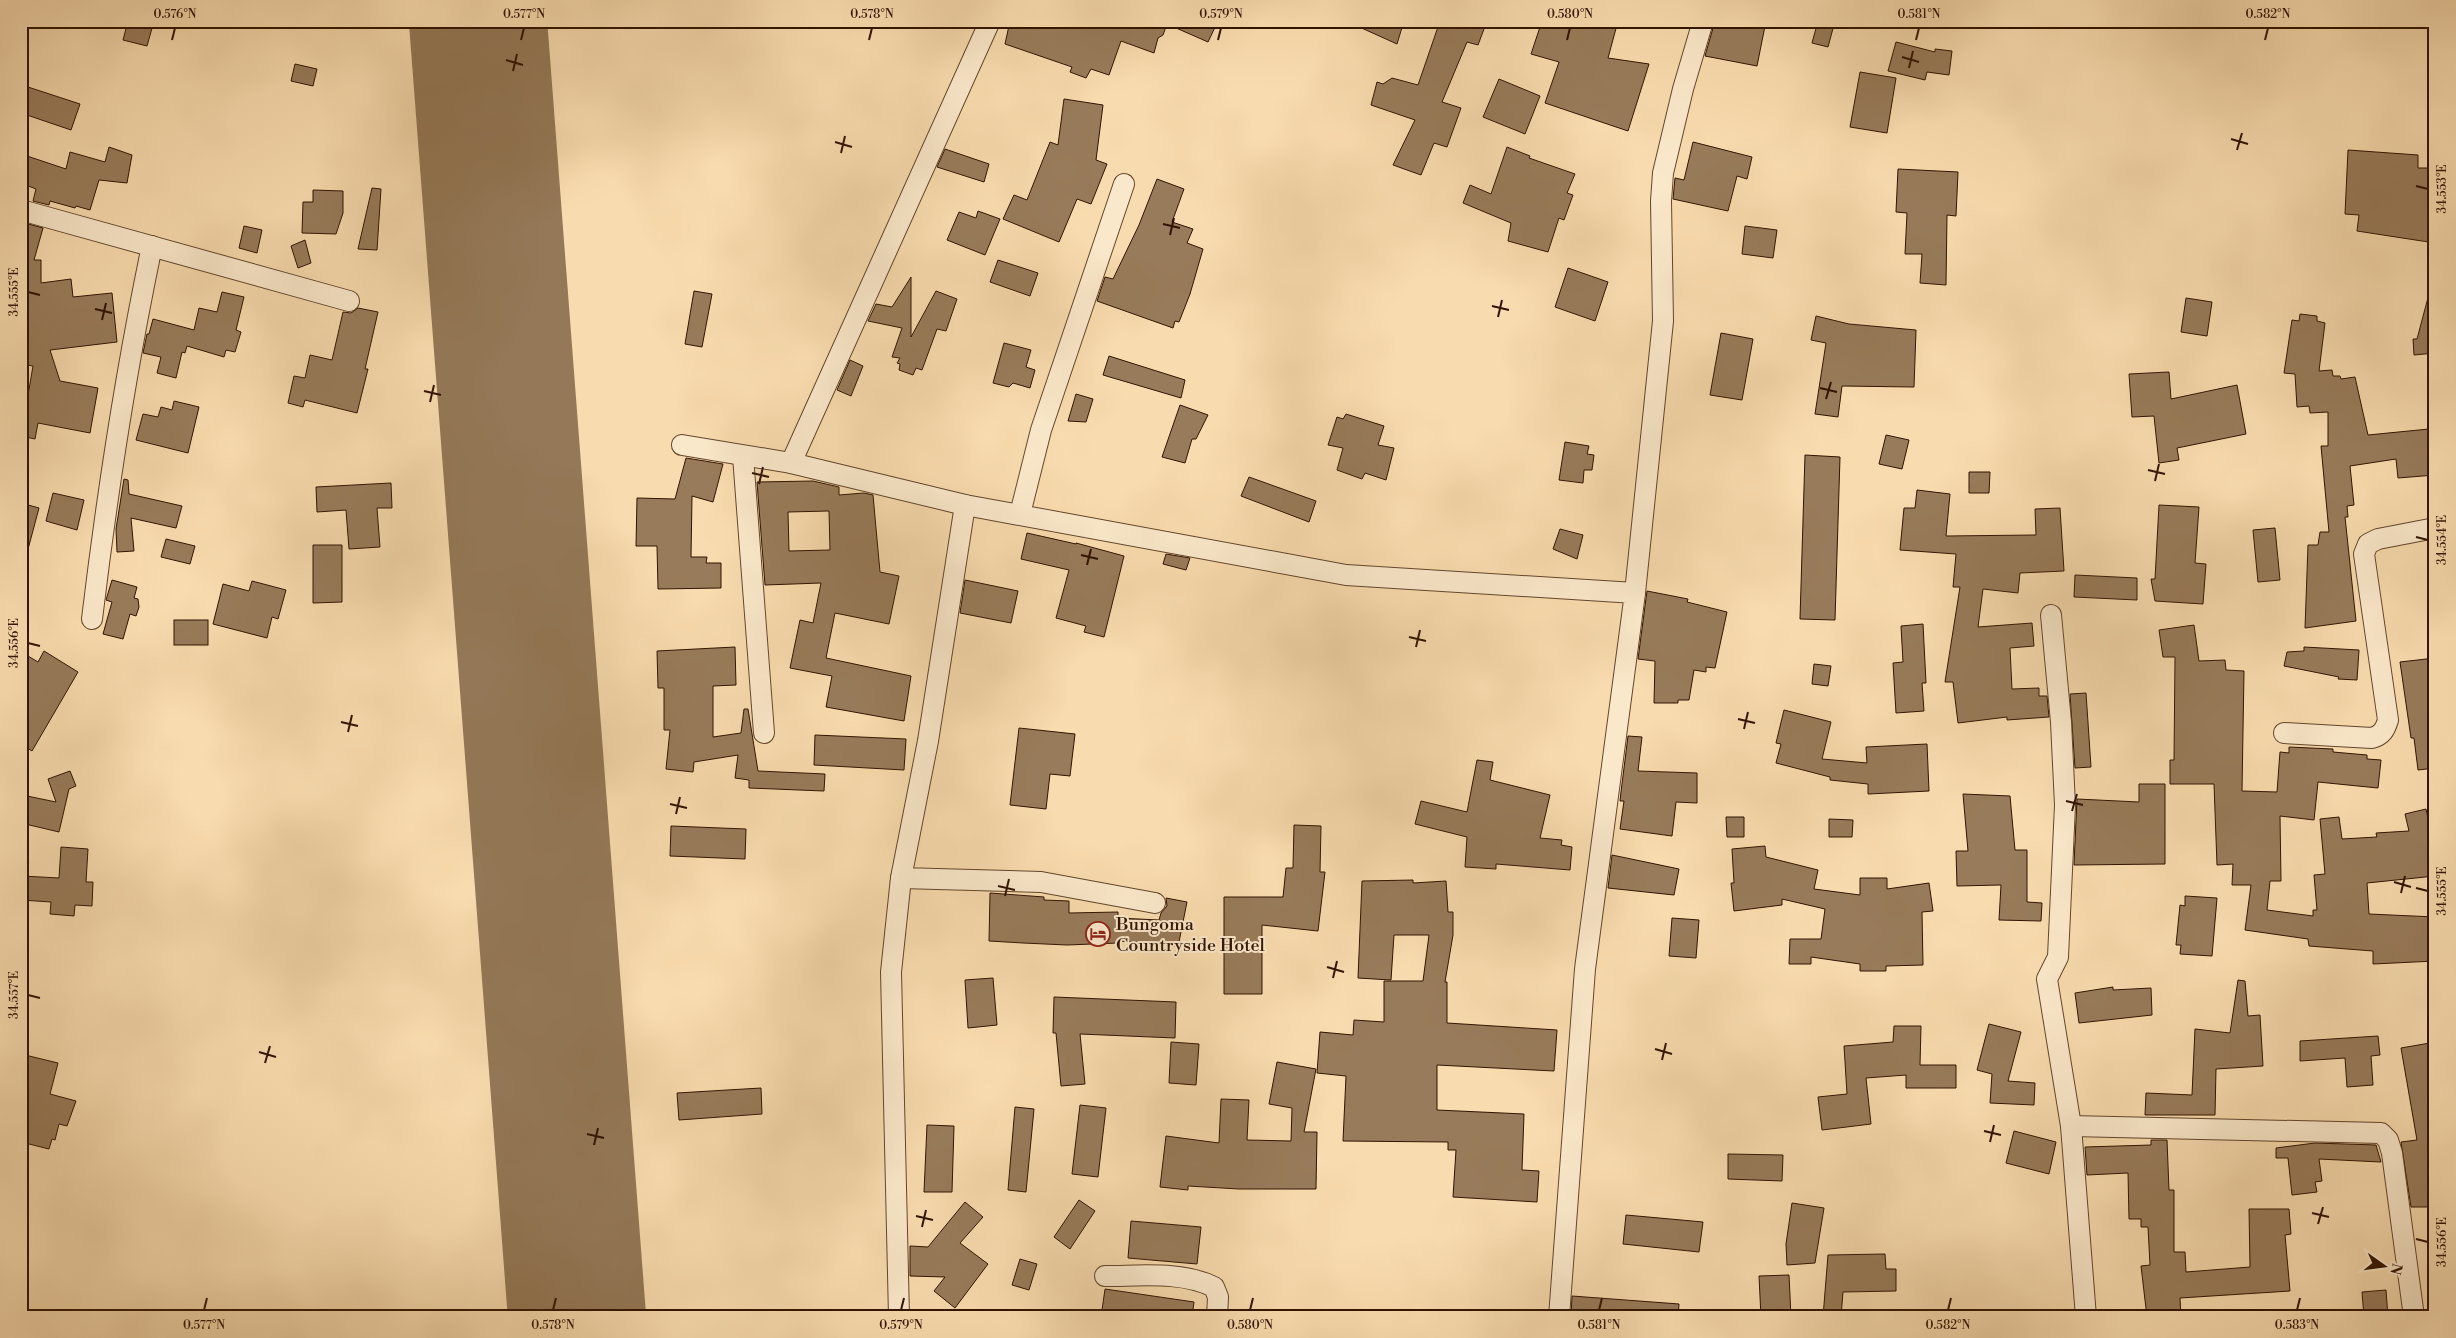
<svg xmlns="http://www.w3.org/2000/svg" width="2456" height="1338" viewBox="0 0 2456 1338" font-family="'Libre Bodoni',serif">
<style>
.lines{fill:none;stroke-linecap:round;stroke-linejoin:round}
.runway{stroke:#947857;stroke-width:138}
.building{fill:#987b5a;stroke:#311400;fill-rule:evenodd}
.minor-casing{stroke:#63462c;stroke-width:22}
.minor{stroke:#fae8ca;stroke-width:20}
.ticks{fill:none;stroke:#311400;stroke-width:2}
.labels{text-anchor:middle;dominant-baseline:central;stroke-width:4;stroke-linejoin:round;paint-order:stroke}
.poi-label{font-size:18px;fill:#311400;stroke:#fae8ca;text-anchor:start}
.neatline{fill:none;stroke:#311400;stroke-width:2}
.ticks-label{font-size:12px;text-anchor:middle;fill:#311400}
</style>
<rect width="100%" height="100%" fill="#f8dbae"/>
<filter id="stains"><feTurbulence type="fractalNoise" baseFrequency=".004" numOctaves="4"/><feColorMatrix values="0 0 0 0 .2 0 0 0 0 .09 0 0 0 0 .02 0 0 0 .5 -.17"/></filter>
<radialGradient id="worn" r=".72"><stop offset=".6" stop-color="#630" stop-opacity="0"/><stop offset="1" stop-color="#630" stop-opacity=".3"/></radialGradient>
<g class="lines">
<path class="runway" d="M478,21L577,1317"/>
</g>
<g class="building">
<path d="M128,21H154L147,46L123,40Z"/>
<path d="M1010,21H1112L1129,27L1132,21H1218L1208,42L1167,24L1163,35L1158,38L1154,53L1121,41L1109,75L1091,69L1086,78L1070,72L1072,67L1005,44Z"/>
<path d="M1346,21H1404L1397,44Z"/>
<path d="M1440,21H1487L1478,45L1467,42L1442,102L1461,108L1447,147L1434,143L1421,175L1393,165L1415,120L1371,105L1377,82L1383,84L1392,78L1418,85Z"/>
<path d="M1542,21H1618L1608,58L1649,64L1628,131L1545,103L1559,62L1531,54Z"/>
<path d="M1715,21H1766L1757,66L1705,56Z"/>
<path d="M1818,21H1835L1828,47L1812,43Z"/>
<path d="M1896,42L1935,52V49L1952,51L1949,75L1927,72L1925,80L1888,71Z"/>
<path d="M295,64L317,69L313,86L291,81Z"/>
<path d="M1860,72L1896,78L1887,133L1850,127Z"/>
<path d="M1499,79L1540,96L1525,134L1483,117Z"/>
<path d="M28,87L80,104L71,130L21,113Z"/>
<path d="M1064,99L1103,105L1096,160L1107,164L1091,204L1077,199L1059,242L1003,219L1014,195L1027,200L1050,142L1058,145Z"/>
<path d="M1693,142L1752,157L1747,179L1737,176L1728,211L1673,199L1675,178L1684,180Z"/>
<path d="M109,147L132,155L127,183L99,180L90,210L76,206L75,208L50,201L49,205L33,201L36,189L21,183V154L66,169L70,152L105,162Z"/>
<path d="M1507,147L1530,156L1529,158L1575,174L1567,193L1573,195L1564,220L1559,218L1548,252L1508,241L1511,223L1463,203L1470,185L1491,194Z"/>
<path d="M945,149L989,164L984,182L937,167Z"/>
<path d="M2348,150L2418,155V168H2435V243L2357,231L2359,215L2345,214Z"/>
<path d="M1898,169L1958,172L1956,216L1947,215L1946,285L1920,283L1922,254H1905L1907,213L1896,212Z"/>
<path d="M1157,179L1184,189L1172,222L1193,229L1187,243L1203,249L1190,294L1179,322L1175,321L1173,328L1097,301L1105,277L1113,279L1139,225Z"/>
<path d="M372,188L381,189L377,250L358,249Z"/>
<path d="M313,190L343,191V213L336,234L302,233L303,202H313Z"/>
<path d="M978,211L1000,219L985,255L947,240L959,212L976,218Z"/>
<path d="M21,222L43,228L34,260H41V283L71,279L73,297L112,293L117,342L50,350L60,381L98,388L90,433L38,423L35,439L21,436L33,366L21,364Z"/>
<path d="M244,226L262,230L257,253L239,248Z"/>
<path d="M1745,226L1777,230L1773,258L1742,254Z"/>
<path d="M305,240L311,263L298,268L291,246Z"/>
<path d="M998,260L1038,273L1030,296L990,282Z"/>
<path d="M1568,268L1608,282L1595,321L1555,307Z"/>
<path d="M911,277V337L936,291L957,299L946,331L937,329L922,370L916,368L913,375L899,370L900,364L897,363L900,358L892,357L902,328L868,321L876,304L892,307Z"/>
<path d="M694,291L712,294L702,347L685,344Z"/>
<path d="M222,292L244,297L236,330L241,332L235,352L226,350L224,357L187,346L185,353L182,352L176,378L157,373L161,357L143,353L147,334H149L153,319L194,330L199,308L217,312Z"/>
<path d="M2429,294L2435,295V353L2414,355L2413,339H2417Z"/>
<path d="M2186,298L2212,302L2207,336L2181,332Z"/>
<path d="M358,308L378,312L365,369H368L357,413L305,400L303,407L288,403L294,376L305,378L310,355L332,360L343,312L351,313Z"/>
<path d="M2300,314L2317,316V321L2325,323L2319,371L2332,370L2333,376H2340L2341,379L2355,377L2368,435L2429,429L2430,445L2435,444V475L2398,478L2396,459L2350,466L2354,505L2347,506L2348,517H2345L2356,621L2305,628L2308,545H2318L2320,532H2329L2321,446H2328V412L2310,413L2309,406L2297,407L2295,374L2284,373L2292,320L2299,321Z"/>
<path d="M1816,316L1849,324L1916,330L1914,387L1842,386L1838,417L1815,414L1826,343L1811,340Z"/>
<path d="M1721,333L1753,339L1742,400L1710,395Z"/>
<path d="M1004,343L1031,350L1026,367L1035,370L1030,388L1013,383L1009,387L993,383Z"/>
<path d="M1109,356L1185,380L1181,398L1103,375Z"/>
<path d="M850,360L863,366L851,396L837,390Z"/>
<path d="M2169,372L2171,399L2237,385L2246,434L2177,448L2179,460L2159,463L2154,416L2132,417L2129,374Z"/>
<path d="M1076,394L1093,399L1086,422L1068,421Z"/>
<path d="M174,401L199,407L188,453L136,440L143,414L158,417L161,407L172,410Z"/>
<path d="M1180,405L1208,415L1196,439H1192L1185,463L1162,457Z"/>
<path d="M1346,414L1384,426L1378,445L1394,448L1386,480L1365,473L1362,479L1337,470L1343,448L1328,445L1337,417L1343,419Z"/>
<path d="M1886,435L1909,440L1902,469L1879,464Z"/>
<path d="M1565,442L1589,446L1587,454L1594,455L1592,470H1584L1583,483L1559,480Z"/>
<path d="M1805,455L1840,457L1835,620L1800,619Z"/>
<path d="M686,458L723,464L713,502L692,496L691,557H707L706,563H721V588L658,589L657,546H636L637,498L675,499Z"/>
<path d="M1969,472H1990L1989,493H1969Z"/>
<path d="M1249,477L1316,501L1309,522L1241,496Z"/>
<path d="M124,479L128,480L129,494L182,506L176,528L131,518L134,551L117,552L116,529Z"/>
<path d="M813,481L839,487V495L864,493L873,495L880,572L899,576L889,624L835,613L826,658L911,676L904,721L826,707L832,676L790,668L800,620L813,623L821,583L765,585L757,482ZM829,511L830,550L789,551L788,512Z"/>
<path d="M391,483L392,508H377L380,547L349,549L346,510L317,512L316,487Z"/>
<path d="M1917,490L1950,494L1946,536L2036,535L2035,509L2060,508L2064,571L2020,573L2018,593L1983,589L1978,627L2032,623L2034,646L2010,648L2012,689L2039,688V696H2047L2049,717L2007,720V717L1958,723L1953,682H1945L1960,587H1953L1956,554L1900,550L1904,508H1915Z"/>
<path d="M53,493L84,500L77,530L46,521Z"/>
<path d="M21,503L39,508L27,553L21,552Z"/>
<path d="M2159,505L2199,507L2195,563L2206,564L2203,604L2155,601L2151,579H2155Z"/>
<path d="M2275,528L2280,580L2258,582L2253,530Z"/>
<path d="M1560,529L1583,535L1577,559L1553,549Z"/>
<path d="M1027,533L1076,544V543L1124,556L1104,637L1084,632L1086,626L1056,618L1069,570L1021,559Z"/>
<path d="M166,539L195,546L190,564L161,557Z"/>
<path d="M313,545H342V602L313,603Z"/>
<path d="M1166,554L1190,558L1186,570L1163,564Z"/>
<path d="M2075,575L2137,578V600L2074,597Z"/>
<path d="M112,580L137,587L134,598L138,599L139,607L136,616L130,614L123,639L103,634L112,602L106,600Z"/>
<path d="M965,580L1018,591L1011,623L960,613Z"/>
<path d="M252,581L286,590L278,619L272,617L267,638L213,624L223,584L249,591Z"/>
<path d="M1647,591L1688,599L1687,602L1727,612L1715,668L1706,667V672L1694,670L1689,700H1678V703H1654L1655,661L1638,659Z"/>
<rect x="174" y="620" width="34" height="25"/>
<path d="M1923,624L1926,683H1922L1924,711L1896,713L1893,663L1903,662L1901,626Z"/>
<path d="M2194,625L2199,661L2225,660L2226,670L2244,671L2242,791L2277,792L2280,752L2289,753V747L2333,749V752L2367,755V759L2381,760L2378,788L2318,782L2314,820L2280,816L2281,881H2270L2267,910L2313,916V910H2317L2314,875L2325,874L2320,819L2339,817L2342,839L2377,837L2376,833L2409,831L2405,814L2426,809L2432,836L2435,835V876L2367,883L2369,914L2435,917L2433,942L2435,941V961L2373,964V951L2309,946L2308,939L2245,930L2251,885H2232L2233,864L2217,865L2214,784H2170V760H2174L2175,657H2163L2159,630Z"/>
<path d="M735,647L736,685L713,686V737L741,733L744,709H748L758,771L825,774L824,791L749,788V780L735,778L738,755L694,762L693,772L666,769L670,730H664V688H658L657,651Z"/>
<path d="M2304,647L2359,650L2357,680L2338,679L2339,677L2284,666L2287,652L2304,651Z"/>
<path d="M44,651L78,672L32,751L21,744V668L28,656L38,662Z"/>
<path d="M2435,658V768L2418,770L2414,738H2411L2400,662Z"/>
<path d="M1814,664L1831,666L1828,686L1812,684Z"/>
<path d="M2086,693L2091,767L2075,768L2070,694Z"/>
<path d="M1784,710L1831,722L1822,759L1867,763L1866,747L1927,744L1929,791L1868,794V784L1830,780V777L1776,763L1781,744L1776,743Z"/>
<path d="M1019,728L1075,734L1070,776L1050,774L1046,809L1010,805Z"/>
<path d="M815,735L906,739L904,770L814,765Z"/>
<path d="M1628,736L1642,737L1638,771L1697,773V803L1676,802L1672,836L1620,829L1624,801H1620L1621,792Z"/>
<path d="M1477,760L1493,762L1490,780L1550,795L1540,838L1562,840L1561,845L1572,847L1570,870L1496,864V869L1465,867L1467,837L1415,824L1421,801L1467,812Z"/>
<path d="M70,771L76,786L69,789L59,832L21,823L27,796L56,802L48,779Z"/>
<path d="M2139,784H2165V864L2074,865L2077,799L2139,802Z"/>
<path d="M1963,794L2010,796L2015,850H2027V902L2042,903L2041,921L1999,920L2001,885L1957,886L1956,851H1968Z"/>
<path d="M1726,817H1744V837H1727Z"/>
<path d="M1829,819L1853,820L1852,837H1829Z"/>
<path d="M1294,825L1321,826L1320,872H1325L1318,931L1262,925V994H1224V897H1283L1286,868H1293Z"/>
<path d="M671,826L746,829L745,859L670,856Z"/>
<path d="M1765,846L1766,857L1818,870L1814,889L1860,895V878H1887V889L1929,883L1933,911L1922,912L1923,965L1886,966V971H1860V964L1811,957V964H1789L1790,939H1821L1825,909L1782,899V905L1734,911L1731,883H1734L1732,849Z"/>
<path d="M61,847L88,849L86,882H93L92,906L75,905L74,916L50,914L51,902L21,900L22,876L59,878Z"/>
<path d="M1612,855L1679,869L1674,895L1608,888Z"/>
<path d="M1413,880V883L1446,881L1448,912H1453V935L1445,982H1447V1023L1557,1030L1554,1071L1437,1065V1110L1524,1114L1522,1170L1539,1171L1537,1202L1453,1197L1456,1150H1448V1142L1343,1141L1346,1076L1317,1073L1320,1032L1353,1035L1354,1020L1384,1022V981H1423L1429,935H1394L1391,980L1358,978L1362,881Z"/>
<path d="M990,893L1044,897V900L1069,901V913L1118,912V918L1159,920L1161,913L1167,906L1166,898L1187,902L1178,947L1158,943L1118,941V943L1067,945L1023,943L989,941Z"/>
<path d="M2185,896L2217,898L2212,956L2180,954L2181,945H2176L2180,905L2185,906Z"/>
<path d="M1672,918L1699,920L1696,958L1669,956Z"/>
<path d="M993,978L997,1025L968,1028L965,980Z"/>
<path d="M2238,980L2245,981L2248,1016L2260,1015L2263,1066L2216,1069L2215,1115H2145L2146,1093L2192,1095L2195,1029L2230,1033Z"/>
<path d="M2113,987V990L2151,988L2152,1015L2079,1023L2075,993Z"/>
<path d="M1054,997L1176,1002L1175,1038L1080,1034L1085,1084L1061,1086L1056,1033H1053Z"/>
<path d="M1989,1024L2021,1032L2008,1081L2035,1083L2034,1105L1990,1103L1992,1074L1977,1070Z"/>
<path d="M1894,1026H1921L1920,1065H1956V1088H1906V1075L1866,1078L1871,1124L1822,1130L1818,1097L1847,1094L1844,1046L1893,1042Z"/>
<path d="M2378,1036L2380,1055L2371,1056L2373,1085L2347,1087L2345,1058L2300,1061V1041Z"/>
<path d="M1171,1042L1199,1044L1196,1085L1169,1083Z"/>
<path d="M2430,1043L2435,1072V1120L2430,1121L2435,1156V1207H2411L2401,1142L2417,1140L2401,1048Z"/>
<path d="M21,1054L58,1063L50,1094L76,1101L67,1126L59,1124L55,1140L52,1139L49,1149L21,1142Z"/>
<path d="M1277,1062L1316,1069L1304,1132H1317L1316,1189H1239L1188,1186V1190L1160,1187L1166,1136L1219,1143L1221,1099L1249,1100L1247,1140L1291,1141L1292,1108L1269,1104Z"/>
<path d="M761,1088L762,1114L679,1120L677,1093Z"/>
<path d="M1080,1105L1106,1108L1098,1177L1072,1174Z"/>
<path d="M1015,1107L1034,1109L1026,1192L1008,1190Z"/>
<path d="M927,1125L954,1126L952,1192H924Z"/>
<path d="M2014,1131L2056,1142L2049,1174L2006,1163Z"/>
<path d="M2151,1140H2167L2169,1190H2174V1252H2185L2186,1272L2250,1267L2249,1209H2289L2291,1234L2285,1235L2290,1291L2180,1298L2181,1317H2147L2141,1266L2150,1265L2148,1227H2141V1219H2129L2128,1173L2087,1175L2085,1147L2151,1145Z"/>
<path d="M2315,1143L2376,1145L2381,1162L2319,1159L2322,1181L2315,1182L2317,1192L2292,1195L2288,1158H2276V1148Z"/>
<path d="M1728,1154L1783,1155L1782,1181L1728,1179Z"/>
<path d="M1079,1200L1095,1211L1070,1249L1054,1237Z"/>
<path d="M965,1202L983,1217L960,1243L988,1264L955,1308L934,1291L945,1277L910,1276V1246L928,1247Z"/>
<path d="M1792,1203L1824,1208L1815,1263L1787,1265L1786,1244Z"/>
<path d="M1626,1215L1703,1222L1699,1252L1623,1244Z"/>
<path d="M1131,1221L1201,1227L1197,1264L1128,1258Z"/>
<path d="M1885,1254L1886,1269H1896V1291L1843,1292L1841,1317H1823L1828,1255Z"/>
<path d="M1020,1259L1037,1264L1029,1290L1012,1285Z"/>
<path d="M1789,1275L1791,1317H1761L1759,1276Z"/>
<path d="M1105,1289L1194,1302L1192,1317H1101Z"/>
<path d="M2386,1290L2388,1317H2364L2362,1292Z"/>
<path d="M1572,1296L1679,1304L1678,1317H1571Z"/>
</g>
<g class="lines">
<defs>
<g id="minor">
<path d="M21,210L349,301"/>
<path d="M682,445L791,463L965,505L1346,575L1635,593L1585,969L1559,1317"/>
<path d="M743,456L764,733"/>
<path d="M791,463L990,21"/>
<path d="M965,505L928,741L901,878L1041,882L1155,903"/>
<path d="M1020,514L1041,430L1124,184"/>
<path d="M1635,593L1663,321L1661,201L1663,173L1683,89L1703,21"/>
<path d="M2051,615L2061,722L2065,805L2058,957L2047,979L2071,1126L2381,1133L2388,1140L2392,1153L2414,1317"/>
<path d="M92,619C107,494 126,370 152,246"/>
<path d="M2284,733L2372,738C2382,735 2385,730 2388,720L2364,554L2368,544L2378,539L2435,528"/>
<path d="M2071,1126L2086,1317"/>
<path d="M1105,1276C1141,1276 1182,1271 1214,1287L1218,1297L1217,1317"/>
<path d="M899,1317L891,972L901,878"/>
</g>
</defs>
<use href="#minor" class="minor-casing"/>
<use href="#minor" class="minor"/>
</g>
<path class="ticks" d="M172,40L175,28M521,40L524,28M869,40L872,28M1218,40L1221,28M1567,40L1570,28M1916,40L1919,28M2265,40L2268,28M1902,57L1919,62M506,60L523,65M1909,68L1913,51M513,71L517,54M2231,139L2248,144M835,142L852,147M2237,150L2242,133M841,153L845,136M2416,186L2428,189M1163,224L1180,228M1170,235L1174,218M28,292L40,295M1492,306L1509,310M95,309L112,313M1498,317L1502,300M102,320L106,303M1820,388L1837,392M424,391L441,395M1826,399L1831,382M430,402L434,385M2148,470L2165,474M752,473L769,477M2155,481L2159,464M759,484L763,467M2416,537L2428,540M1081,555L1098,559M1087,565L1091,549M1409,637L1426,641M28,643L40,646M1416,647L1420,630M1738,719L1755,723M341,722L358,726M1744,729L1748,712M348,732L352,715M2066,801L2083,805M670,804L687,808M2072,811L2077,794M676,814L680,797M2394,882L2411,887M998,886L1015,890M2416,888L2428,891M2401,893L2405,876M1005,896L1009,879M1327,967L1344,972M1333,978L1337,961M28,995L40,998M1655,1049L1672,1054M259,1052L276,1057M1662,1060L1666,1043M265,1063L270,1046M1984,1131L2001,1135M587,1134L604,1138M1990,1142L1994,1125M594,1145L598,1128M2312,1213L2329,1217M916,1216L933,1220M2318,1224L2323,1207M922,1227L926,1210M2416,1239L2428,1242M204,1310L207,1298M553,1310L556,1298M901,1310L904,1298M1250,1310L1253,1298M1599,1310L1602,1298M1948,1310L1951,1298M2297,1310L2300,1298"/>
<defs>
<symbol id="hotel-ring" viewBox="-11 -11 22 22"><circle r="9.5" fill="#fae8ca" stroke="#8f2418" stroke-width="1.5"/><path d="M-6-4.5h1.5V1H6V5H4.5V3h-9V5H-6ZM-4 0a1.8 1.8 0 1 1 3.6 0ZM.5 0V-2.5h3Q6-2.5 6 0Z" fill="#8f2418"/></symbol>
</defs>
<g fill-rule="evenodd">
<use href="#hotel-ring" x="1084" y="920" width="28" height="28"/>
</g>
<g class="labels">
<g class="poi-label">
<text x="1116" y="924">Bungoma<tspan x="1116" dy="21">Countryside Hotel</tspan></text>
</g>
</g>
<rect width="2456" height="1338" fill="none" stroke="#f8dbae" stroke-width="55"/>
<g transform="translate(2384 1266) rotate(104)" stroke="#fae8ca" stroke-width="4" paint-order="stroke">
<path d="M0-4L9 19L0 12L-9 19Z" fill="#311400"/>
<text y="-8" font-size="14" font-weight="bold" text-anchor="middle" fill="#311400">N</text>
</g>
<rect x="28" y="28" width="2400" height="1282" class="neatline"/>
<g class="ticks-label">
<text x="175" y="18">0.576°N</text>
<text x="524" y="18">0.577°N</text>
<text x="872" y="18">0.578°N</text>
<text x="1221" y="18">0.579°N</text>
<text x="1570" y="18">0.580°N</text>
<text x="1919" y="18">0.581°N</text>
<text x="2268" y="18">0.582°N</text>
<text transform="translate(2442 189) rotate(-90)" y="4">34.553°E</text>
<text transform="translate(14 292) rotate(-90)" y="4">34.555°E</text>
<text transform="translate(2442 540) rotate(-90)" y="4">34.554°E</text>
<text transform="translate(14 643) rotate(-90)" y="4">34.556°E</text>
<text transform="translate(2442 891) rotate(-90)" y="4">34.555°E</text>
<text transform="translate(14 995) rotate(-90)" y="4">34.557°E</text>
<text transform="translate(2442 1242) rotate(-90)" y="4">34.556°E</text>
<text x="204" y="1329">0.577°N</text>
<text x="553" y="1329">0.578°N</text>
<text x="901" y="1329">0.579°N</text>
<text x="1250" y="1329">0.580°N</text>
<text x="1599" y="1329">0.581°N</text>
<text x="1948" y="1329">0.582°N</text>
<text x="2297" y="1329">0.583°N</text>
</g>
<rect width="100%" height="100%" filter="url(#stains)"/>
<rect width="100%" height="100%" fill="url(#worn)"/>
</svg>
